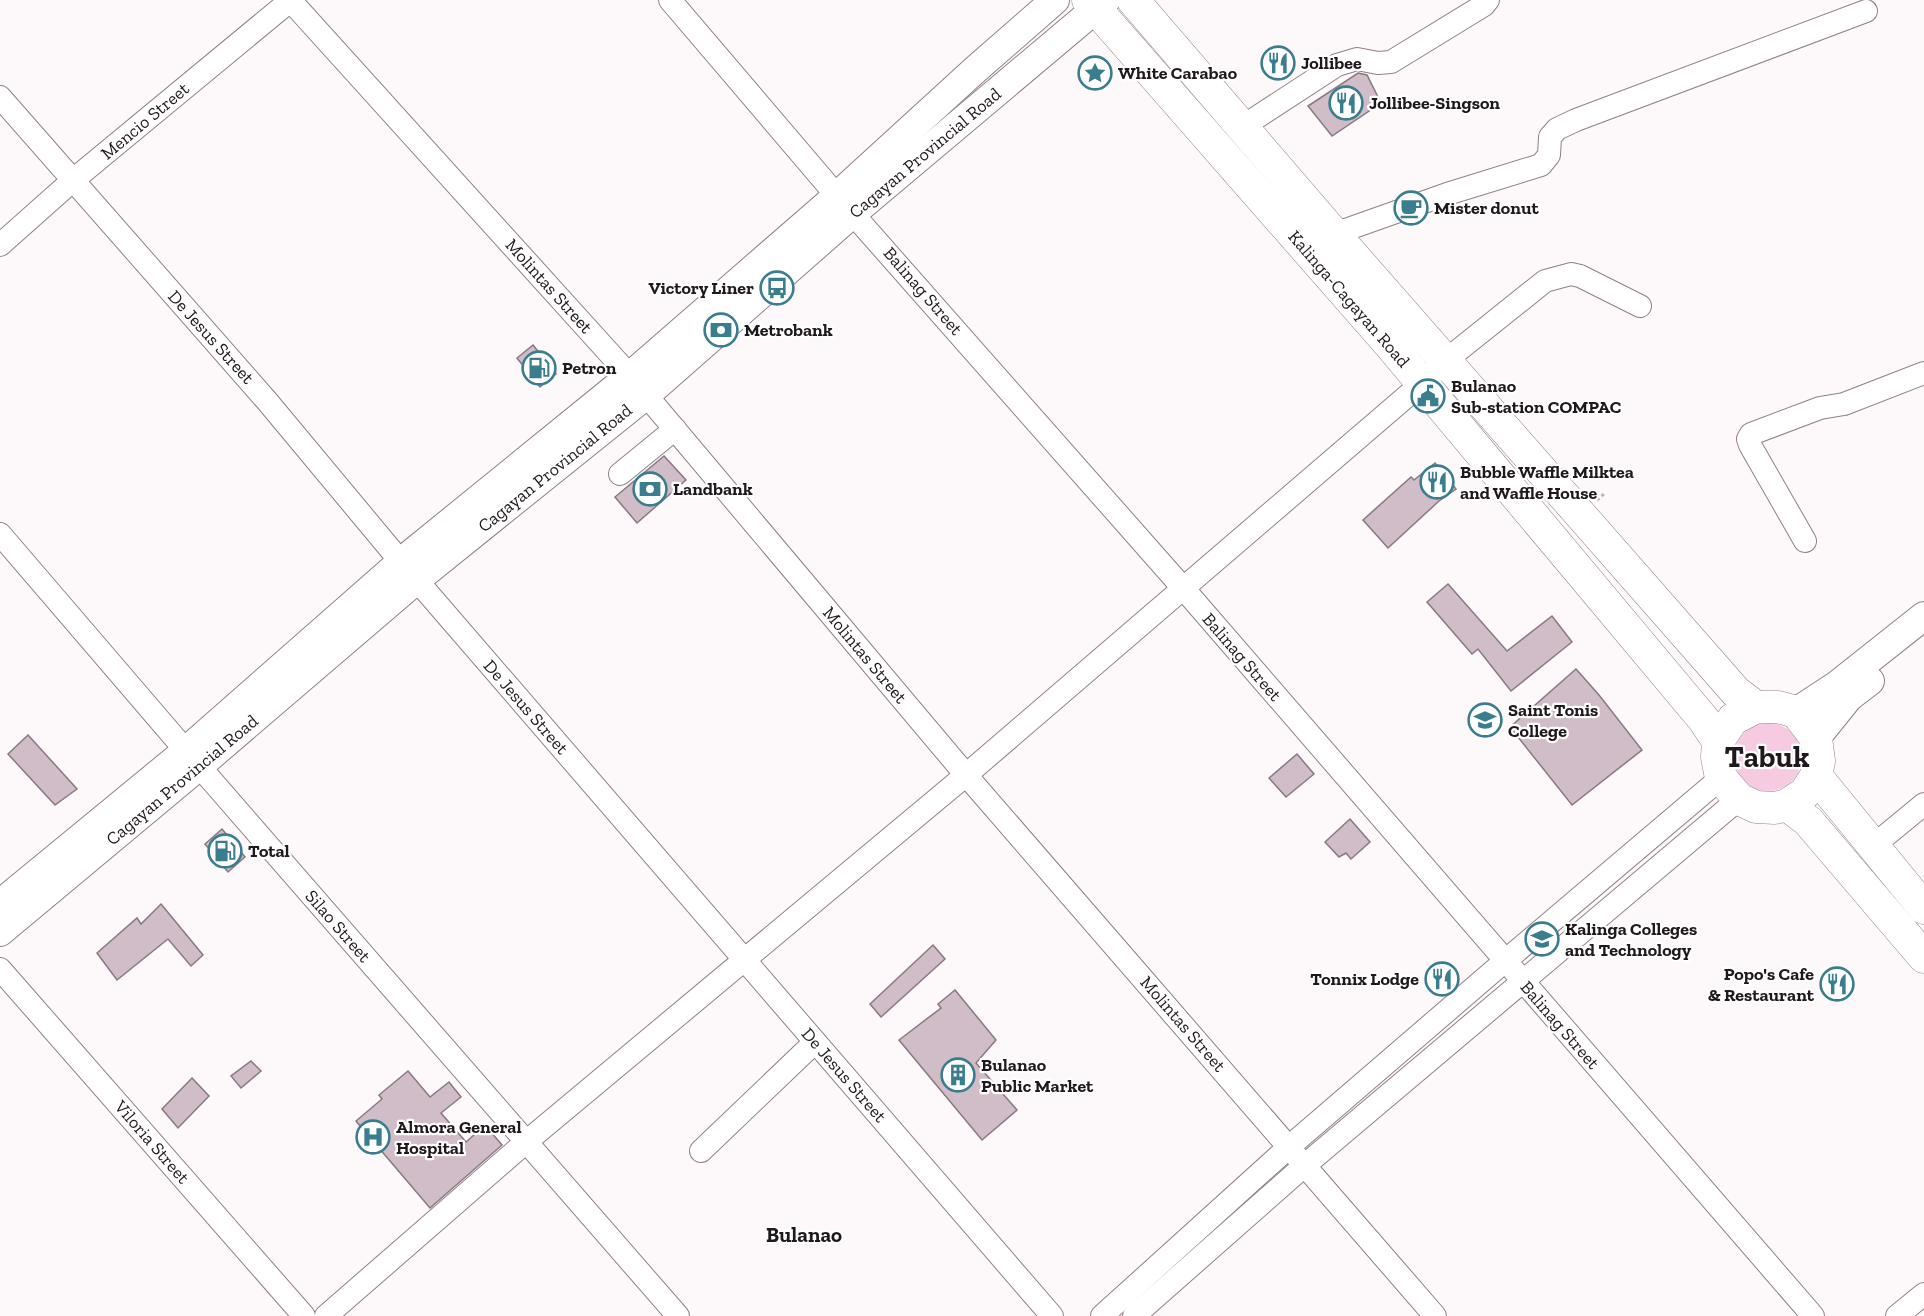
<svg xmlns="http://www.w3.org/2000/svg" width="1924" height="1316" viewBox="0 0 1924 1316" font-family="'Zilla Slab',serif">
<style>
.green{fill:#f6cbe2}
.building{fill:#d0bdc7;stroke:#897881;stroke-width:1.5}
.lines{fill:none;stroke-linecap:round;stroke-linejoin:round}
.minor-casing{stroke:#917f88;stroke-width:24}
.major-casing{stroke:#917f88;stroke-width:30}
.highway-casing{stroke:#917f88;stroke-width:33}
.path{stroke:#b9b4b7;stroke-width:3;stroke-dasharray:3 3;stroke-linecap:butt}
.minor{stroke:#fff;stroke-width:22}
.major{stroke:#fff;stroke-width:28}
.highway{stroke:#fff;stroke-width:32}
.labels{text-anchor:middle;dominant-baseline:central;stroke-width:4.5;stroke-linejoin:round;paint-order:stroke}
.poi-label{font-size:18px;font-weight:bold;fill:#1f181c;stroke:#fff;text-anchor:start}
.street-label{font-size:18px;fill:#1f181c;stroke:#fff}
.quarter-label{font-size:21px;font-weight:bold;fill:#1f181c;stroke:#fff}
.town-label{font-size:30px;font-weight:bold;fill:#1f181c;stroke:#fff}
</style>
<rect width="100%" height="100%" fill="#fdf9fb"/>
<circle class="green" cx="1768" cy="757" r="34"/>
<g class="building">
<path d="M1358,73L1367,75L1381,103L1332,136L1308,106Z"/>
<path d="M533,345L556,374L540,387L517,358Z"/>
<path d="M664,456L686,480L637,523L615,497Z"/>
<path d="M1435,463L1456,489L1439,501L1388,548L1363,520L1411,477L1414,480Z"/>
<path d="M1448,584L1507,651L1552,616L1572,642L1511,691L1478,649L1472,654L1427,602Z"/>
<path d="M1576,669L1599,695L1642,750L1572,805L1510,727Z"/>
<path d="M28,735L77,789L55,805L8,754Z"/>
<path d="M1297,754L1314,774L1286,797L1269,778Z"/>
<path d="M1350,819L1370,842L1351,859L1346,853L1339,857L1325,842Z"/>
<path d="M222,829L245,857L228,872L205,844Z"/>
<path d="M161,904L203,955L191,966L168,939L117,980L97,953L137,918L141,924Z"/>
<path d="M933,945L945,959L881,1017L870,1004Z"/>
<path d="M955,990L996,1040L976,1063L1017,1110L982,1140L899,1040L941,1008L938,1004Z"/>
<path d="M251,1061L261,1071L241,1088L231,1076Z"/>
<path d="M408,1071L430,1097L449,1082L461,1097L441,1113L466,1142L485,1125L502,1145L430,1208L356,1121L382,1099L379,1095Z"/>
<path d="M192,1078L209,1096L178,1128L162,1109Z"/>
</g>
<g class="lines">
<defs>
<g id="minor">
<path d="M290,0L630,376L966,775L1435,1316"/>
<path d="M670,0L837,196L1183,588L1813,1316"/>
<path d="M0,97L267,401L401,562L1052,1316"/>
<path d="M1242,127L1337,65L1357,59L1378,63L1391,62L1484,5L1488,0"/>
<path d="M1334,234L1447,194L1541,165L1549,155L1550,137L1557,129L1576,120L1866,11"/>
<path d="M0,245L72,181L291,0"/>
<path d="M620,474L675,429"/>
<path d="M0,534L199,766L678,1316"/>
<path d="M1805,541L1750,445L1748,439L1751,434L1820,408L1844,404L1924,373"/>
<path d="M1873,846L1924,804"/>
<path d="M0,969L304,1316"/>
<path d="M701,1151L815,1042"/>
<path d="M326,1316L526,1142L966,775L1421,384L1445,361L1545,281L1571,274L1580,276L1640,306"/>
<path d="M1102,1316L1290,1146L1505,961L1721,778"/>
<path d="M1134,1316L1304,1166L1739,799"/>
<path d="M1897,1316L1924,1294"/>
</g>
<g id="major">
<path d="M1796,712L1837,685L1924,616"/>
<path d="M1816,738L1849,697L1870,681"/>
<path d="M0,904L186,751L401,562L630,376L837,196L976,69L1055,0"/>
<path d="M0,932L199,766L416,580L646,395L853,213L1106,0"/>
</g>
<g id="highway">
<path d="M1088,0L1391,346L1704,720L1718,741"/>
<path d="M1133,0L1334,234L1736,692L1756,707"/>
<path d="M1756,707H1778L1796,712L1816,738L1819,761L1816,776L1805,793L1787,805L1775,808L1756,807L1739,799L1721,778L1717,757L1718,741L1733,719Z"/>
<path d="M1816,776L1924,908"/>
<path d="M1787,805L1808,821L1924,957"/>
</g>
</defs>
<use href="#minor" class="minor-casing"/>
<use href="#major" class="major-casing"/>
<use href="#highway" class="highway-casing"/>
<path class="path" d="M1597,500L1604,494"/>
<use href="#minor" class="minor"/>
<use href="#major" class="major"/>
<use href="#highway" class="highway"/>
</g>
<defs>
<symbol id="restaurant-ring" viewBox="-11 -11 22 22"><circle r="9.5" fill="#fff" stroke="#3a7d8e" stroke-width="1.5"/><path d="M-5-6h1v4h1v-4h1v4h1v-4h1v5L-1.5 .5V6h-2V.5L-5-1ZM5-6V6H3V1.5H1.5Q1.5-4 5-6Z" fill="#3a7d8e"/></symbol>
<symbol id="sight-ring" viewBox="-11 -11 22 22"><circle r="9.5" fill="#fff" stroke="#3a7d8e" stroke-width="1.5"/><path d="M0-6L1.8-2.2L6-1.7L2.9 1.2L3.7 5.4L0 3.3L-3.7 5.4L-2.9 1.2L-6-1.7L-1.8-2.2Z" fill="#3a7d8e"/></symbol>
<symbol id="cafe-ring" viewBox="-11 -11 22 22"><circle r="9.5" fill="#fff" stroke="#3a7d8e" stroke-width="1.5"/><path d="M-5.5-4.5H6V0H3Q3 3.5 0 3.5H-2.5Q-5.5 3.5-5.5 0ZM3-3.2v2h1.7v-2ZM-6 4.5H4V6H-6Z" fill="#3a7d8e"/></symbol>
<symbol id="bus-ring" viewBox="-11 -11 22 22"><circle r="9.5" fill="#fff" stroke="#3a7d8e" stroke-width="1.5"/><path d="M-5-6H5V4H4V6H2V4H-2V6H-4V4H-5ZM-3.5-4V0h7V-4ZM-3.5 1.2v1.5H-2V1.2ZM2 1.2v1.5H3.5V1.2Z" fill="#3a7d8e"/></symbol>
<symbol id="bank-ring" viewBox="-11 -11 22 22"><circle r="9.5" fill="#fff" stroke="#3a7d8e" stroke-width="1.5"/><path d="M-6-4H6V4H-6ZM0-2.3a2.3 2.3 0 1 0 0 4.6a2.3 2.3 0 1 0 0-4.6Z" fill="#3a7d8e"/></symbol>
<symbol id="fuel-ring" viewBox="-11 -11 22 22"><circle r="9.5" fill="#fff" stroke="#3a7d8e" stroke-width="1.5"/><path d="M-5.5-6h7V0h2V4h1.3V-2.5L3-4.5l.8-.8L6-3V5H2.5V1h-1V6h-7ZM-4.2-4.7v3.2H.2V-4.7Z" fill="#3a7d8e"/></symbol>
<symbol id="civic-ring" viewBox="-11 -11 22 22"><circle r="9.5" fill="#fff" stroke="#3a7d8e" stroke-width="1.5"/><path d="M-.6-6.5H3V-4.5H.6V-3L4-1V1h2V6H-6V1h2V-1L-.6-3ZM-1.2 2.5V6h2.4V2.5Z" fill="#3a7d8e"/></symbol>
<symbol id="university-ring" viewBox="-11 -11 22 22"><circle r="9.5" fill="#fff" stroke="#3a7d8e" stroke-width="1.5"/><path d="M0-5L7-2L0 1L-7-2ZM-4 1L0 2.5L4 1V4Q0 6-4 4Z" fill="#3a7d8e"/></symbol>
<symbol id="building-ring" viewBox="-11 -11 22 22"><circle r="9.5" fill="#fff" stroke="#3a7d8e" stroke-width="1.5"/><path d="M-4-6H4V6H1V3H-1V6H-4ZM-2.5-4.3h1.7v1.8h-1.7ZM.8-4.3h1.7v1.8H.8ZM-2.5-1h1.7V.8h-1.7ZM.8-1h1.7V.8H.8Z" fill="#3a7d8e"/></symbol>
<symbol id="hospital-ring" viewBox="-11 -11 22 22"><circle r="9.5" fill="#fff" stroke="#3a7d8e" stroke-width="1.5"/><path d="M-5-5h3v3.5h4V-5h3V5h-3V1.5h-4V5h-3Z" fill="#3a7d8e"/></symbol>
</defs>
<g fill-rule="evenodd">
<use href="#restaurant-ring" x="1259" y="44" width="38" height="38"/>
<use href="#sight-ring" x="1076" y="54" width="38" height="38"/>
<use href="#restaurant-ring" x="1327" y="84" width="38" height="38"/>
<use href="#cafe-ring" x="1392" y="189" width="38" height="38"/>
<use href="#bus-ring" x="758" y="269" width="38" height="38"/>
<use href="#bank-ring" x="702" y="311" width="38" height="38"/>
<use href="#fuel-ring" x="520" y="349" width="38" height="38"/>
<use href="#civic-ring" x="1409" y="377" width="38" height="38"/>
<use href="#restaurant-ring" x="1418" y="463" width="38" height="38"/>
<use href="#bank-ring" x="631" y="470" width="38" height="38"/>
<use href="#university-ring" x="1466" y="701" width="38" height="38"/>
<use href="#fuel-ring" x="206" y="832" width="38" height="38"/>
<use href="#university-ring" x="1523" y="920" width="38" height="38"/>
<use href="#restaurant-ring" x="1423" y="960" width="38" height="38"/>
<use href="#restaurant-ring" x="1818" y="965" width="38" height="38"/>
<use href="#building-ring" x="939" y="1056" width="38" height="38"/>
<use href="#hospital-ring" x="354" y="1118" width="38" height="38"/>
</g>
<g class="labels">
<g class="poi-label">
<text x="1301" y="63">Jollibee</text>
<text x="1118" y="73">White Carabao</text>
<text x="1369" y="103">Jollibee-Singson</text>
<text x="1434" y="208">Mister donut</text>
<text x="754" y="288" text-anchor="end">Victory Liner</text>
<text x="744" y="330">Metrobank</text>
<text x="562" y="368">Petron</text>
<text x="1451" y="386">Bulanao<tspan x="1451" dy="21">Sub-station COMPAC</tspan></text>
<text x="1460" y="472">Bubble Waffle Milktea<tspan x="1460" dy="21">and Waffle House</tspan></text>
<text x="673" y="489">Landbank</text>
<text x="1508" y="710">Saint Tonis<tspan x="1508" dy="21">College</tspan></text>
<text x="248" y="851">Total</text>
<text x="1565" y="929">Kalinga Colleges<tspan x="1565" dy="21">and Technology</tspan></text>
<text x="1814" y="974" text-anchor="end">Popo's Cafe<tspan x="1814" dy="21">&amp; Restaurant</tspan></text>
<text x="1419" y="979" text-anchor="end">Tonnix Lodge</text>
<text x="981" y="1065">Bulanao<tspan x="981" dy="21">Public Market</tspan></text>
<text x="396" y="1127">Almora General<tspan x="396" dy="21">Hospital</tspan></text>
</g>
<g class="street-label">
<text transform="translate(145 121) rotate(-40)">Mencio Street</text>
<text transform="translate(925 153) rotate(-40)">Cagayan Provincial Road</text>
<text transform="translate(549 286) rotate(48)">Molintas Street</text>
<text transform="translate(923 291) rotate(49)">Balinag Street</text>
<text transform="translate(1349 299) rotate(49)">Kalinga-Cagayan Road</text>
<text transform="translate(211 337) rotate(48)">De Jesus Street</text>
<text transform="translate(555 468) rotate(-39)">Cagayan Provincial Road</text>
<text transform="translate(865 655) rotate(50)">Molintas Street</text>
<text transform="translate(1242 657) rotate(49)">Balinag Street</text>
<text transform="translate(526 707) rotate(49)">De Jesus Street</text>
<text transform="translate(182 780) rotate(-40)">Cagayan Provincial Road</text>
<text transform="translate(338 926) rotate(49)">Silao Street</text>
<text transform="translate(1183 1024) rotate(49)">Molintas Street</text>
<text transform="translate(1560 1025) rotate(49)">Balinag Street</text>
<text transform="translate(844 1075) rotate(49)">De Jesus Street</text>
<text transform="translate(152 1142) rotate(49)">Viloria Street</text>
</g>
<g class="quarter-label">
<text x="804" y="1234">Bulanao</text>
</g>
<g class="town-label">
<text x="1767" y="757">Tabuk</text>
</g>
</g>
</svg>
